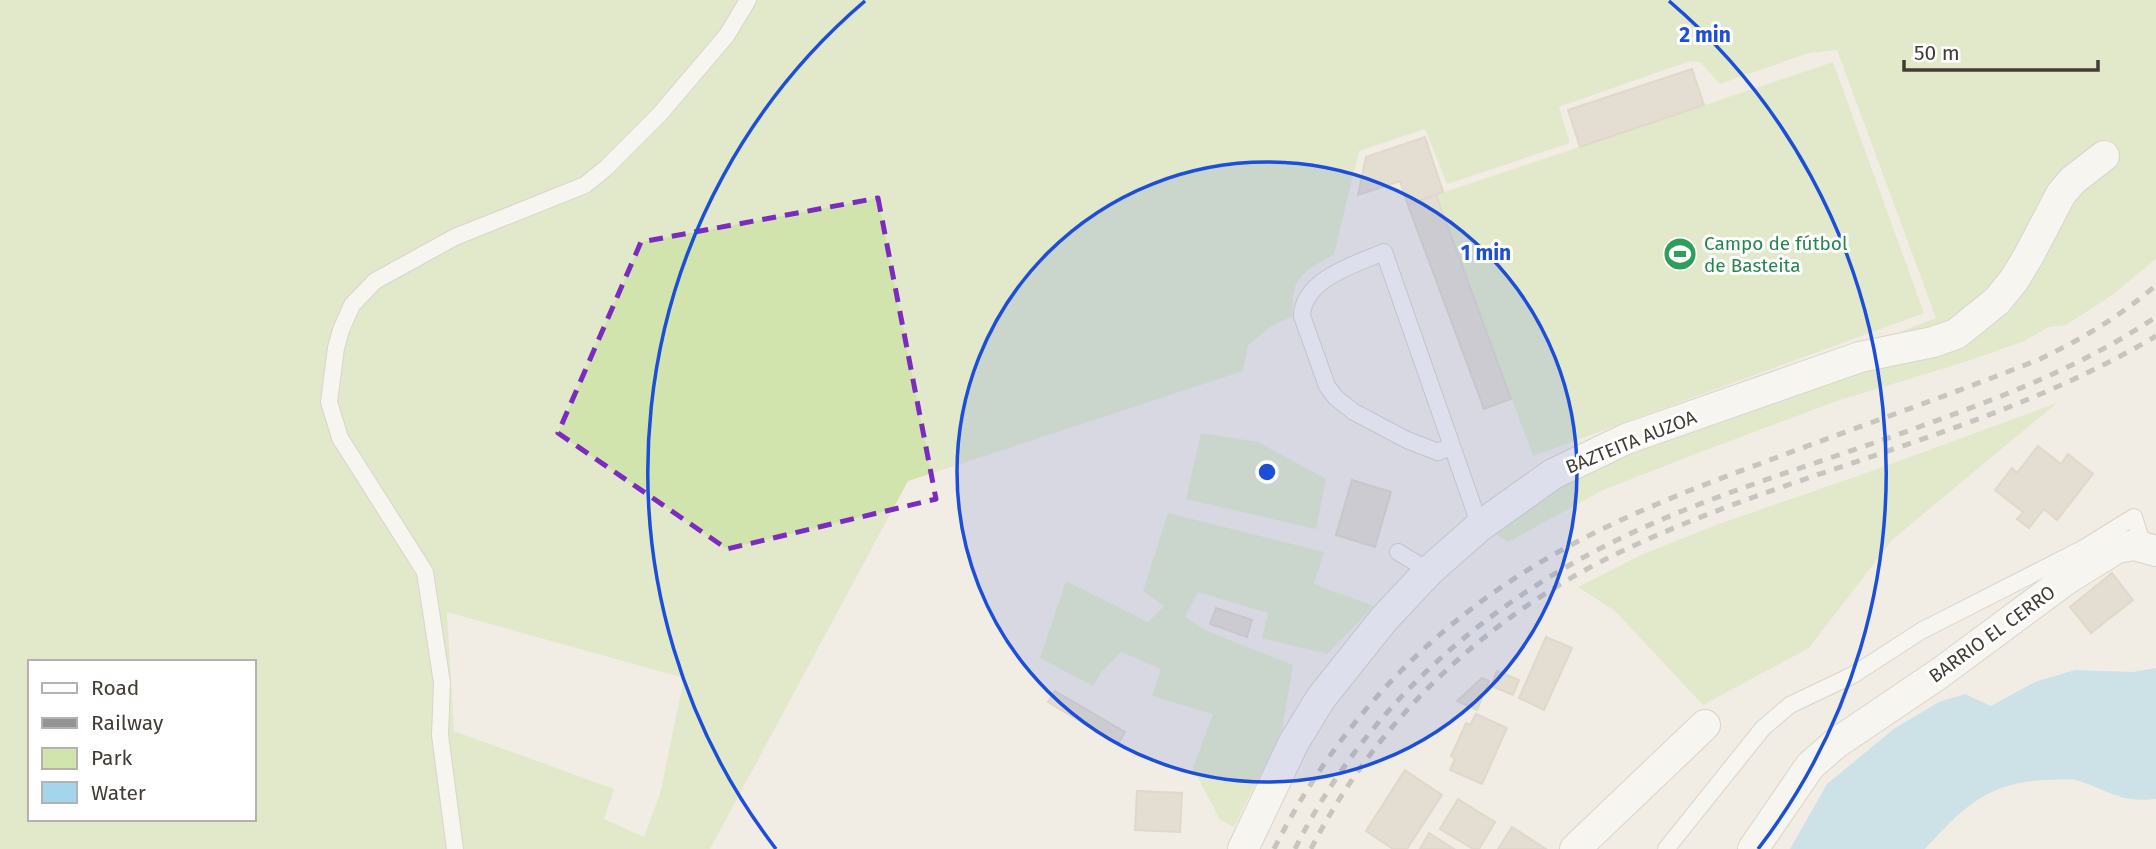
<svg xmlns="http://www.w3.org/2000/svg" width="2156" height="849" viewBox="0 0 2156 849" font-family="'Fira Sans',sans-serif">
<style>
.green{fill:#d1e4ae;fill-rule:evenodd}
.water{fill:#a3d5ec}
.building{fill:#d5c9bd;stroke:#ccbeae;stroke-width:2}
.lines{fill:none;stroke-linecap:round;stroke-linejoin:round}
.service-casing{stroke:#bfb6aa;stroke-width:18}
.minor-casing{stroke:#bfb6aa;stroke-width:32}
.service{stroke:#fff;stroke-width:16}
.minor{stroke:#fff;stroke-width:30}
.rail{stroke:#949494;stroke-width:5;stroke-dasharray:9 9;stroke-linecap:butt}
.marked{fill:none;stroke:#7b2cbf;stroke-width:5;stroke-dasharray:14 9;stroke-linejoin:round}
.ring{fill:none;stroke:#1d4ed8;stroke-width:3.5}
.labels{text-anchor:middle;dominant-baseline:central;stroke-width:6;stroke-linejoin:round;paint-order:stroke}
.leisure-label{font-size:19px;fill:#27864d;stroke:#fff;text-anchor:start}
.street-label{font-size:19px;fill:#433c34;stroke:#fff}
.centre{fill:#1d4ed8;stroke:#fff;stroke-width:3.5}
.ring-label{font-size:21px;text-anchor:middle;font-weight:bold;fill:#1d4ed8;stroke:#fff;stroke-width:6;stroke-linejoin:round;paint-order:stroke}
</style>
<rect width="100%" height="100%" fill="#f1ece4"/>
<g class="green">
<path d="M0,0H2156V259L2112,295L2066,325L2049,327L2022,342L1968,361L1837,401L1698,453L1603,490L1508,542L1488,529L1543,467L1936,318L1837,50L1809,53L1720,84L1700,62L1690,61L1559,107L1570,143L1447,184L1425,129L1359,151L1334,254C1303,273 1290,276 1293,316L1272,326L1248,345L1243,371L908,481L710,849H0ZM447,612L684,678L660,794L644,837L604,819L614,789L454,731ZM30,662H254V819H30Z"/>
<path d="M1833,62L1924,313L1533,456L1436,195Z"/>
<path d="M2057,403L1892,540L1809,648L1703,705L1615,611L1578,587L1643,554L1716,525L1866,473Z"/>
<path d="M1201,433L1258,442L1326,479L1316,529L1186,499Z"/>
<path d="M1168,513L1324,552L1314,584L1374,606L1327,654L1262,638L1268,613L1198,592L1185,617L1209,632L1293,665L1282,730L1234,827L1220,820L1193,768L1213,714L1152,696L1161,669L1121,652L1102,671L1093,686L1040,658L1066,581L1148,622L1164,606L1143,591Z"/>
</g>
<path class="water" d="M2156,668V799C2119,803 2111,791 2079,781C2069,778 2057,780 2047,780C1989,781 1961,809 1925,849H1790L1827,784L1895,728L1939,702L1965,694L1991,706L2035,682L2075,670L2133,672Z"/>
<g class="building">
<path d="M1692,69L1704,105L1580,147L1568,110Z"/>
<path d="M1425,137L1443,192L1408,205L1400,181L1358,195L1366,157Z"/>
<path d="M1436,195L1511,399L1484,409L1408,205Z"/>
<path d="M2038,446L2061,464L2068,454L2093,474L2057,520L2044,509L2029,528L2017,519L2023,512L1995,490L2012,468L2017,473Z"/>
<path d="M1352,480L1391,492L1375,547L1336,535Z"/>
<path d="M2112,573L2133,600L2091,633L2070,607Z"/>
<path d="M1216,608L1252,620L1247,637L1210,624Z"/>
<path d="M1546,637L1572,648L1544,710L1519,698Z"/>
<path d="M1497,671L1519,680L1513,695L1491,686Z"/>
<path d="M1482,678L1489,681L1477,710L1457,701Z"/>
<path d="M1055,691L1125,732L1118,744L1048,702Z"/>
<path d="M1476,714L1507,728L1482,784L1450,770L1455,759L1451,756L1466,723L1470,725Z"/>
<path d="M1405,770L1442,795L1407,849H1393L1366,831Z"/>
<path d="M1137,791L1182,793L1180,832L1135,830Z"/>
<path d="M1458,799L1495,822L1479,849H1473L1440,829Z"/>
<path d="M1512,827L1546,849H1498Z"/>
<path d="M1429,833L1454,849H1420Z"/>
</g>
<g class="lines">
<defs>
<g id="service">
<path d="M1450,447L1438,452L1407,440L1354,412L1336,398L1327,386L1302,316C1303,279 1356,264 1384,252L1480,526"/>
<path d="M1398,552L1429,571"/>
<path d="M455,849L440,735L442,683L425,572L340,438L329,402L336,348L341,330L352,305L375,281L455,237L585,185L606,168L659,115L727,35L748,0"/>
<path d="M1666,849L1763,728L1790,705L1853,675L1921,631L2082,549L2134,517L2143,546"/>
</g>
<g id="minor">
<path d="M1243,849L1294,742L1321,698L1384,619L1429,571L1480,526L1553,474L1626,439L1860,357L1933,342L1956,334L1997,301L2014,280L2028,257L2061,194L2073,180L2104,156"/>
<path d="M1575,849L1705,725"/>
<path d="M1753,849L1810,766L1835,744L1940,673L2067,579L2117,548L2135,545L2156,551"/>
</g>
</defs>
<use href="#service" class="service-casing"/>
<use href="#minor" class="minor-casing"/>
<use href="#service" class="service"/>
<use href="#minor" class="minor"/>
<g class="rail">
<path d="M1274,849C1328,741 1408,649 1509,582C1587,530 1675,495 1762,463C1854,428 1948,396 2040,359C2082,339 2121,316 2156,285"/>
<path d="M1295,849C1362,714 1475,611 1609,544C1698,499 1797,470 1891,437C1983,404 2074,372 2156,317"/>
<path d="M1311,849C1375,723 1482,621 1608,558C1785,470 1985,438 2156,336"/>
</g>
</g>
<path d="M0 0H2156V849H0ZM878,198L936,499L727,549L558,433L641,242Z" fill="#f1ece4" fill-opacity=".55" fill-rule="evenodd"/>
<path class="marked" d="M878,198L936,499L727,549L558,433L641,242Z"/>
<circle cx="1267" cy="472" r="310" fill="#1d4ed8" fill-opacity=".12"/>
<g class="ring">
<circle cx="1267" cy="472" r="310"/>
<path d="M776 849A619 619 0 0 1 865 1M1669 1A619 619 0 0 1 1758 849"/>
</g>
<defs>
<symbol id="stadium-disc" viewBox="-11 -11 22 22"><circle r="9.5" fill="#2e9e5b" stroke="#fff"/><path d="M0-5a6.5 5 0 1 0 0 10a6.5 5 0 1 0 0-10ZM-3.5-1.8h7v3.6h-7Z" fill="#fff"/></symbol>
</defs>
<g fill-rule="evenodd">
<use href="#stadium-disc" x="1661" y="235" width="38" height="38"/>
</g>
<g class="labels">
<g class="leisure-label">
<text x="1704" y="243">Campo de fútbol<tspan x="1704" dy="22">de Basteita</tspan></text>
</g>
<g class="street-label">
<text transform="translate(1631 442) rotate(-22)">BAZTEITA AUZOA</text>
<text transform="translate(1992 634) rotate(-36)">BARRIO EL CERRO</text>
</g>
</g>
<circle cx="1267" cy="472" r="10" class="centre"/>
<g class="ring-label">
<text x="1705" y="42">2 min</text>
<text x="1486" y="260">1 min</text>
</g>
<rect x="28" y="660" width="228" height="161" fill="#ffffff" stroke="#b4b1ae" stroke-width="2"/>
<rect x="42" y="683" width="35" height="10" fill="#ffffff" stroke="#b4b1ae" stroke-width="2"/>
<text x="91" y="695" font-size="21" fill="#433c34">Road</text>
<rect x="42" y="718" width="35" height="10" fill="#949494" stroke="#b4b1ae" stroke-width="2"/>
<text x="91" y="730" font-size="21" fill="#433c34">Railway</text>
<rect x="42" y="748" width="35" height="21" fill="#d1e4ae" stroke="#b4b1ae" stroke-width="2"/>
<text x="91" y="765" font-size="21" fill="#433c34">Park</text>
<rect x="42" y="782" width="35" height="21" fill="#a3d5ec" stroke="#b4b1ae" stroke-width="2"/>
<text x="91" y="800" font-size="21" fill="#433c34">Water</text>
<path d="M1904 60v10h194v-10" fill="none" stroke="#433c34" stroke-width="3.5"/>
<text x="1914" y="60" font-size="21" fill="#433c34" stroke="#ffffff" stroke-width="5" paint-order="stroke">50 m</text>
</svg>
